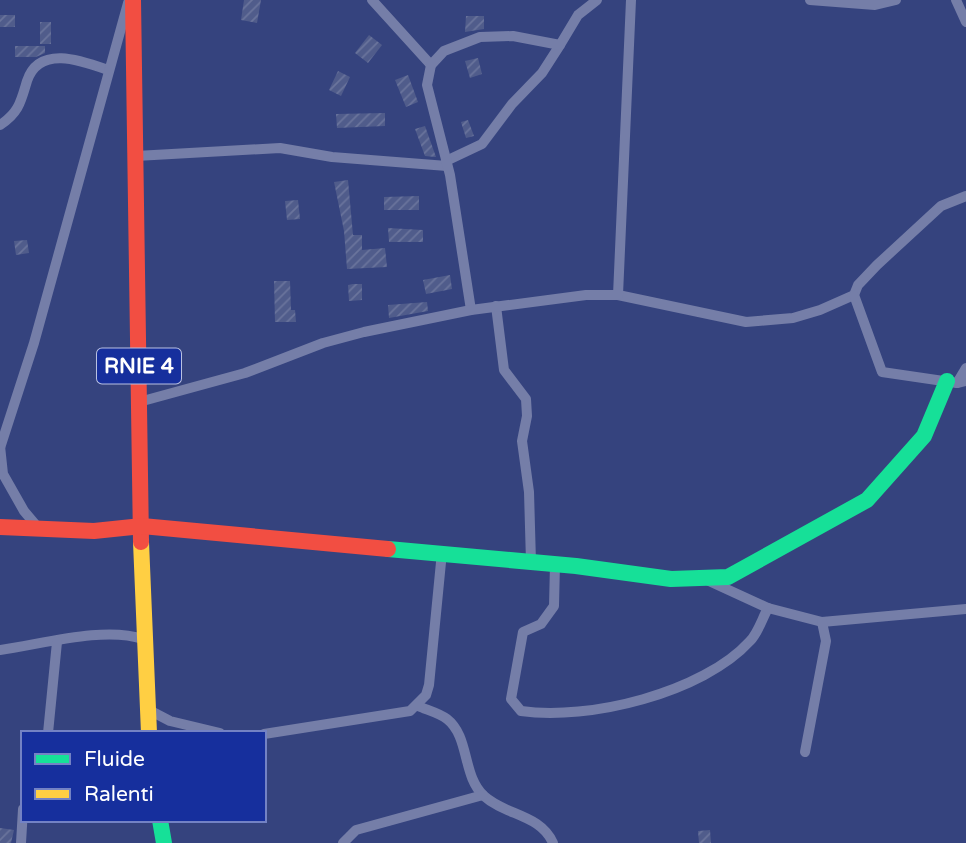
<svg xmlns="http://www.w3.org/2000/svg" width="966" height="843" viewBox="0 0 966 843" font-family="'Varela Round',sans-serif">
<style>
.building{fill:url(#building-hatch)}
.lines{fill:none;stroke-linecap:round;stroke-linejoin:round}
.street{stroke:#757ea8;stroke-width:10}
.fast{stroke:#16e098;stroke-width:16}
.slow{stroke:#ffcf43;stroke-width:16}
.jam{stroke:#f24e42;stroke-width:16}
.labels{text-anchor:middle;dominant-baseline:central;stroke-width:5;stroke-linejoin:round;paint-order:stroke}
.shield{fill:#162f9d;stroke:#b9c1e2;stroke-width:2}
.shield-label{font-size:21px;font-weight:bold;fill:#fff}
</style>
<defs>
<pattern id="building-hatch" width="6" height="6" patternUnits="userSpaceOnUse" patternTransform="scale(1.75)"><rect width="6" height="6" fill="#505c8b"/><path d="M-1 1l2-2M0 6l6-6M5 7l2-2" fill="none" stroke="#6a749c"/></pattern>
</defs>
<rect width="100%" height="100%" fill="#35437e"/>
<g class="building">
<path d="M244,0H261L257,23L241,20Z"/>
<rect x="0" y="15" width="15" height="12"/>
<path d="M466,16H484V29L465,32Z"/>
<rect x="40" y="22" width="11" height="22"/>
<path d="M369,35L382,45L368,63L355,53Z"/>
<path d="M15,46H45V53L36,57H15Z"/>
<path d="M478,58L482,74L470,78L465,61Z"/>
<path d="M338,71L350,77L341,96L329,90Z"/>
<path d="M408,75L418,102L406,107L395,80Z"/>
<path d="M385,113V126L337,128L336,114Z"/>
<path d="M468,120L474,136L466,138L461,122Z"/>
<path d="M425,126L436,157H435L425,156L415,129Z"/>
<path d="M348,180L353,235H362V250L385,248L387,267L347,269L344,231L334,182Z"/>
<path d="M419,196V210H384V197Z"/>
<path d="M298,200L300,219L287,220L285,201Z"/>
<path d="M388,228L423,230V242H389Z"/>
<path d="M27,240L29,253L16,255L14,241Z"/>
<path d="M450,275L452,289L426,294L423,280Z"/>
<path d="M274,281H290L291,310H295L296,322H275Z"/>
<path d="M353,284H362V300L349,301L348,285Z"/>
<path d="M427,302L428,311L389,318L388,305Z"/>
<path d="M0,828L14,830L11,843H0Z"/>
<path d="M710,830L711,843H699L698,831Z"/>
</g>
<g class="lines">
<g class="street">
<path d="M372,0L431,65"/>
<path d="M810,0L875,5L896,0"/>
<path d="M956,0L966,22"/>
<path d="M0,125C19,113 21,101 27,81C39,44 83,61 108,70"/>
<path d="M136,156L280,148L332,157L447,166"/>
<path d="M446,161L482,144L512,104L542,73L560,45"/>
<path d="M618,295L746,322L793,318L820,310L854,295L858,285L877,265L941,206L966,196"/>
<path d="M854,295L882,372L957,383L966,381"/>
<path d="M496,306L504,370L526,399L527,416L522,441L529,492L531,562"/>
<path d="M471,310L450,175L427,85L431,65L444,51L480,37L513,36L560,45L578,15L597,0"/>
<path d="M957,383L966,368"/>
<path d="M139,402L245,373L323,343L364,332L471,310L586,295H618L631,0"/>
<path d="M0,446L3,474L24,511L40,530"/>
<path d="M0,448L34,343L128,3"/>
<path d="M555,564L554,606L541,624L523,632L511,699L521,711C588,721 703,693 750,641C758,633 762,619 768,608"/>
<path d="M709,581L768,608L822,622L966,609"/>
<path d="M0,650C43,644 104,626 143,639"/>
<path d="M418,706C427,710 439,713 447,719C470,737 462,776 484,796C506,816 540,814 553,843"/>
<path d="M147,709L170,721L220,733"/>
<path d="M48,733L57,642"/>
<path d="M264,734L410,711L426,695L429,685L442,552"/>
<path d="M805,752L826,641L822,622"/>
<path d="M21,843L23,809"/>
<path d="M343,843L356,830L367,827L483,795"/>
</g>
<g class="fast">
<path d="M388,549L576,566L671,579L728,577L867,500L924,436L947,381"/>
<path d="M160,820L164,843"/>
</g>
<path class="slow" d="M141,542L149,733"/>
<g class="jam">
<path d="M133,0L141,542"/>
<path d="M0,527L94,531L142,526L388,549"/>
</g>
</g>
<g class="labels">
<rect class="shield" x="97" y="348.5" width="84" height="35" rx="5"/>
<g class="shield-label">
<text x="139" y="366">RNIE 4</text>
</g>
</g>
<rect x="21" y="731" width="245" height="91" fill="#162f9d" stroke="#7382c4" stroke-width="2"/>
<rect x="35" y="754" width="35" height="10" fill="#16e098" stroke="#7382c4" stroke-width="2"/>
<text x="84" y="766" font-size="21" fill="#ffffff">Fluide</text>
<rect x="35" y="789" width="35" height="10" fill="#ffcf43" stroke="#7382c4" stroke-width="2"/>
<text x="84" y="801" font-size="21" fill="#ffffff">Ralenti</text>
</svg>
